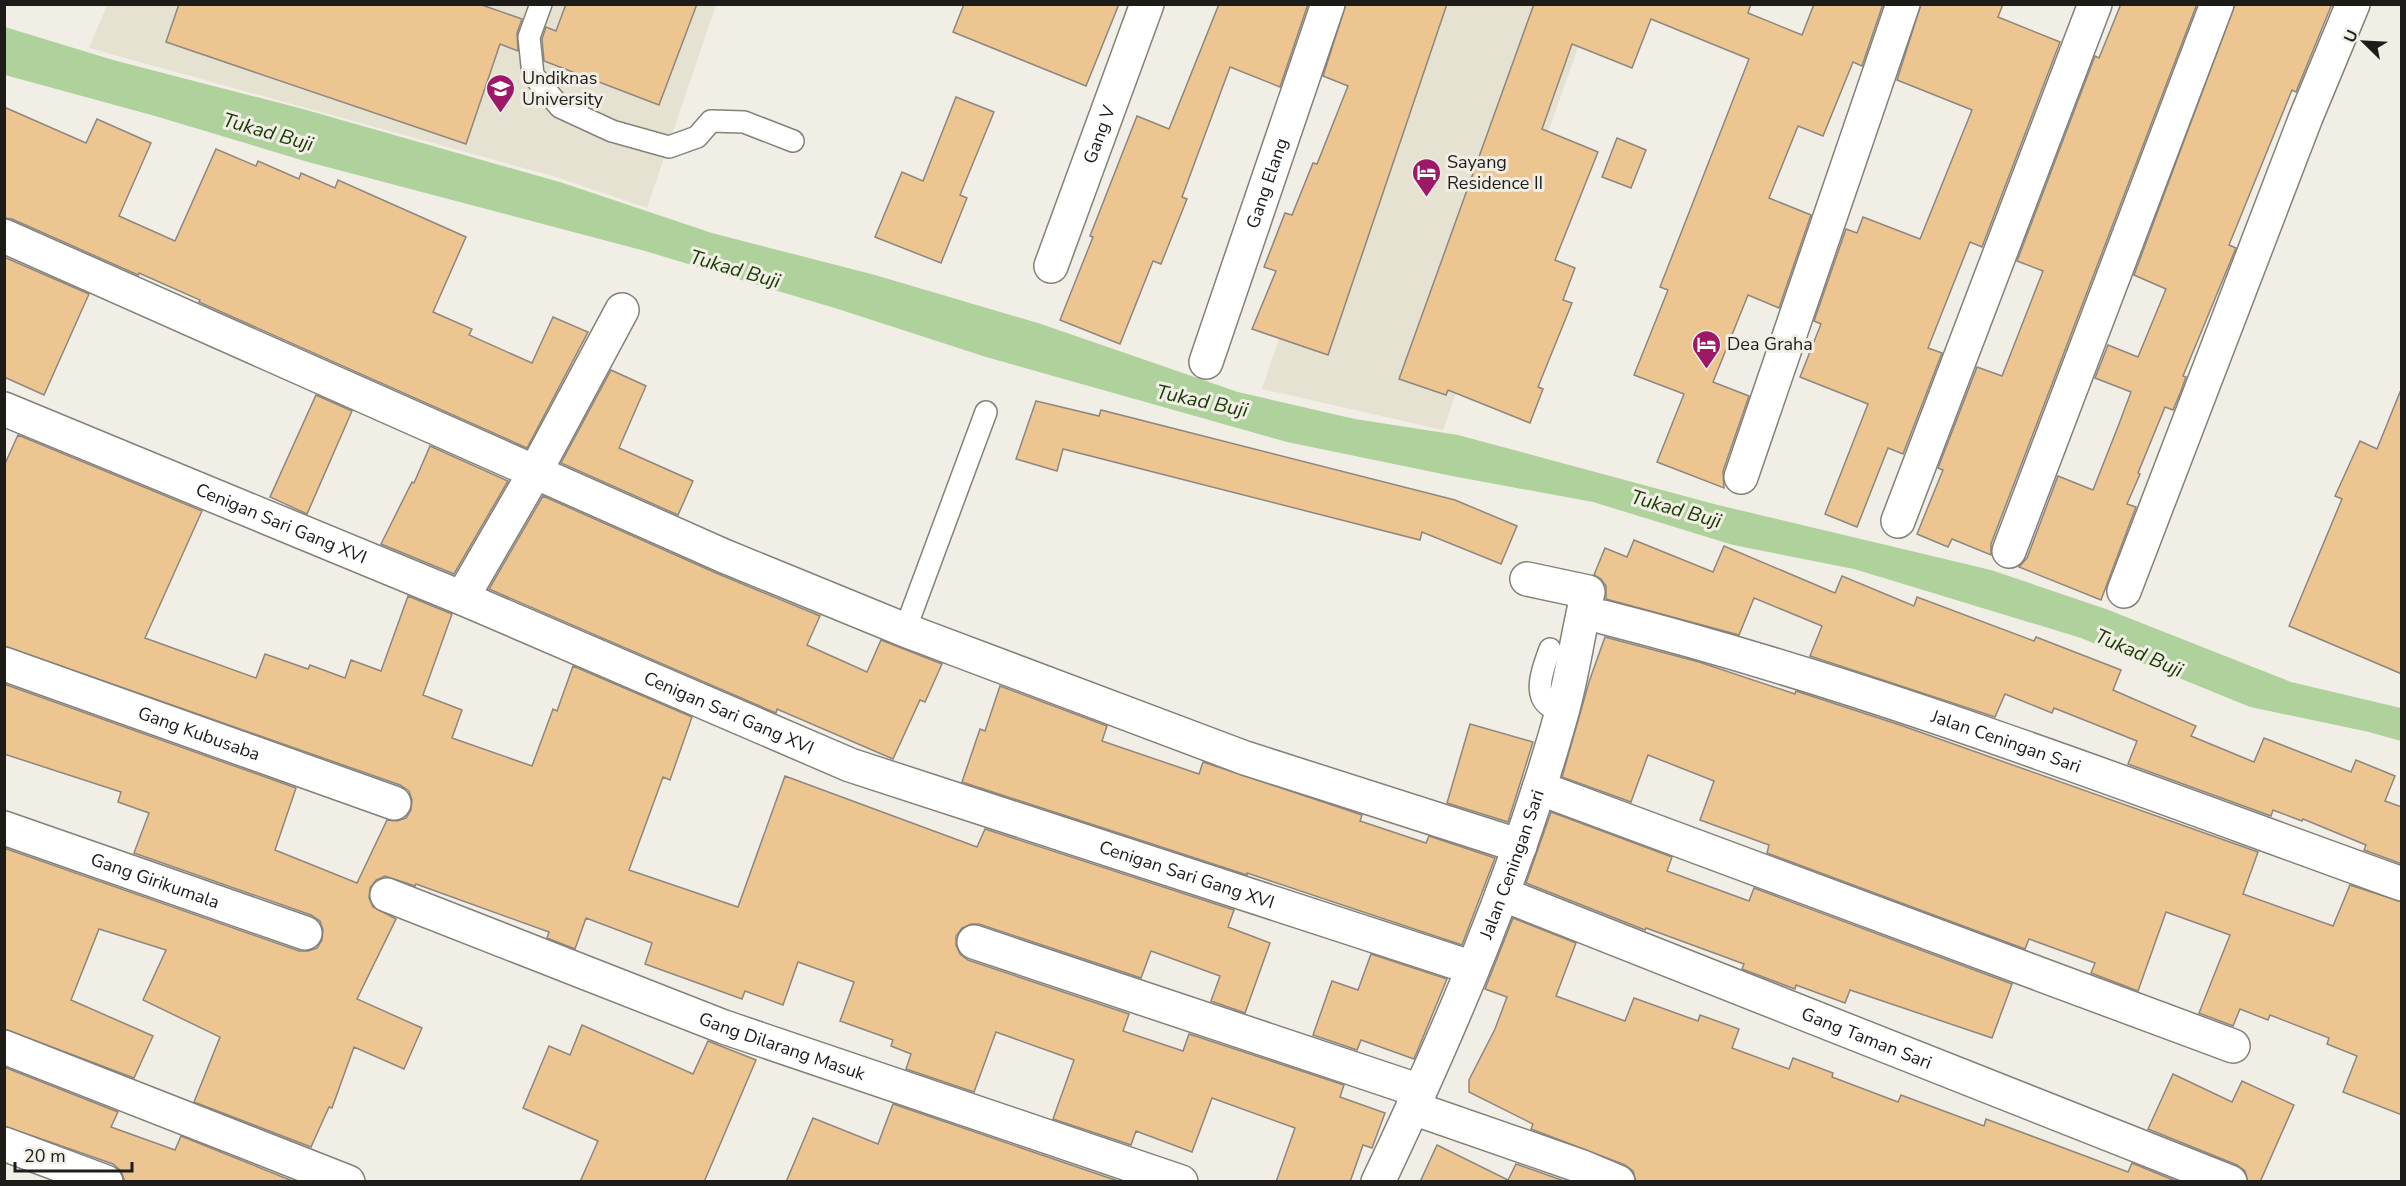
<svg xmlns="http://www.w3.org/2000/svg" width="2406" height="1186" viewBox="0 0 2406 1186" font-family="'Nunito Sans',sans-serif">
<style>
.built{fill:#e6e2d1}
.water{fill:#afd29d}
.building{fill:#ecc591;stroke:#8d8780;stroke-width:1.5}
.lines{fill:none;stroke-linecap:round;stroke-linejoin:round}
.service-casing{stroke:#838178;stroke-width:24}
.minor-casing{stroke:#838178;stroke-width:36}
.service{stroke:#fff;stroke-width:21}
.minor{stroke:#fff;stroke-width:33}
.labels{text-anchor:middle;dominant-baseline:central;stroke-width:6;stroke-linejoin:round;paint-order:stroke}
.poi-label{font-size:18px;fill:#1d1c19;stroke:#f1eee5;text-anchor:start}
.street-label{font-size:18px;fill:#1d1c19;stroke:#f1eee5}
.water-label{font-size:20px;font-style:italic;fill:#1a3a03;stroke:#f1eee5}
</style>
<rect width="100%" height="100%" fill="#f1eee5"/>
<g class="built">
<path d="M107,5H716L647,208L556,177L89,48Z"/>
<path d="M1392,5H1593L1443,430L1262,389Z"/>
</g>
<path class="water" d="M5,27L113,60L303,109L563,183L712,233L875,275L1041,324L1238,392L1355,419L1458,435L1714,504L1991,570L2106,609L2291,682L2401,708V741L2369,732L2250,707L2081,638L1854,569L1733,545L1593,502L1452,476L1287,442L986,357L838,309L645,251L308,162L155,116L5,75Z"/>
<g class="building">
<path d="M179,4H479L522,19L517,33L518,51L500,44L466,144L166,42Z"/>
<path d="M566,4H697L659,105L544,61L542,39L546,27L556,31Z"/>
<path d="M964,4H1119L1086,86L953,32Z"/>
<path d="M1219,4H1308L1280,87L1230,67L1182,197L1187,199L1161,264L1153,261L1120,344L1060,320L1093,237L1090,236L1137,116L1169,129Z"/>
<path d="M1346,4H1447L1328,355L1252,329L1276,271L1264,267L1285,213L1292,215L1313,163L1317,164L1348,86L1323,76Z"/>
<path d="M1534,4H1751L1748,13L1802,35L1814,4H1883L1862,66L1853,62L1823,136L1798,126L1769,198L1811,215L1779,308L1748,295L1713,382L1749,396L1723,471L1724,488L1657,462L1684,394L1634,375L1668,290L1660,287L1749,59L1651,19L1632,68L1572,44L1542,129L1598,152L1555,260L1575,268L1563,300L1572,303L1538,387L1543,389L1530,423L1448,390L1446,395L1399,379Z"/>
<path d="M1921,4H2003L1998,17L2060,42L1982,247L1970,242L1928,348L1942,353L1903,454L1888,448L1857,527L1825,514L1868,404L1800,377L1821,324L1814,321L1846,229L1857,233L1863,217L1920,239L1972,110L1897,80Z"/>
<path d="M2121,4H2197L1991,544V555L1952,539L1948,547L1917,534L1943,470L1938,468L1977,367L2002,376L2043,271L2017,261L2095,56L2099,58Z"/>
<path d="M2235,4H2332L2296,92L2292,90L2229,245L2236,248L2183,376L2186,377L2181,391L2173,410L2165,407L2138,473L2140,474L2127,504L2136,507L2101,600L2019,567L2027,558L2058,476L2093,490L2119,424L2131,392L2095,378L2108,345L2138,357L2166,289L2134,275Z"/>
<path d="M956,97L994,112L960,195L967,198L941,263L875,237L902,172L923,181Z"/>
<path d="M4,107L86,143L97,119L151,143L119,216L175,241L216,149L256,166L258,161L299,179L301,173L335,188L338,180L466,237L433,312L472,329L469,335L532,363L553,317L588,332L527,448L199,302L200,300L139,273L138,275L12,219L4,218Z"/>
<path d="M1617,138L1646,150L1631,188L1602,177Z"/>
<path d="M4,257L89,294L44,395L4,377Z"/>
<path d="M611,370L646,386L619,448L693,481L678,515L561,463Z"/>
<path d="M2400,392L2402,393V674L2289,626L2342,499L2335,496L2360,441L2377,449Z"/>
<path d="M316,395L352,411L307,514L270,497Z"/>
<path d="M1036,401L1099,416L1101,410L1455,500L1517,526L1501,564L1422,532L1420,540L1063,449L1057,471L1016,459Z"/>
<path d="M18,435L202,511L145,638L256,678L265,654L308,669L310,665L345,678L351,660L381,671L408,596L452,614L423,695L462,710L452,738L532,766L553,709L557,711L573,666L692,717L670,780L663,777L629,870L738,907L785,776L977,847L985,829L1234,910L1228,927L1270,943L1245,1013L1211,1001L1220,976L1151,951L1141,978L979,924H971L962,928L956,936V945L960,954L968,960L1129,1014L1123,1031L1183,1051L1189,1034L1344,1085L1340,1097L1385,1113L1372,1148L1363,1145L1350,1182H1276L1295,1128L1212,1098L1192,1152L1136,1131L1131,1145L1053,1119L1074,1060L996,1032L974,1092L906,1069L911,1054L891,1046L893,1040L840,1021L854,982L798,962L783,1005L745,991L742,999L645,964L652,943L586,918L575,949L547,938L549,932L416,884L415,886L385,876L376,880L370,888L369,898L373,907L396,919L357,999L422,1028L404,1069L354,1047L332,1108L329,1107L311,1147L194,1102L220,1037L143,1000L166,950L99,929L71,1000L153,1036L134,1078L4,1029V848L299,951H308L317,948L322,940L323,930L320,921L311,915L134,853L149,813L118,802L121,792L4,754V684L296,788L275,850L357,883L387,820L397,821L406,818L411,810L412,800L409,791L400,785L4,646V466Z"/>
<path d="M430,446L508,481L454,574L381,544L412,482L414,483Z"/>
<path d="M543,496L716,573L820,616L807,645L867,672L881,640L942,664L925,702L920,700L893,759L777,709L776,713L489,589Z"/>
<path d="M1634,540L1713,572L1724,546L1835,593L1842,576L1914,606L1917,597L2034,641L2036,637L2121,670L2113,690L2196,726L2191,736L2254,762L2264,738L2351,772L2356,760L2395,776L2385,801L2402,807V864L2364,850L2366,845L2303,819L2302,821L2273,810L2271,816L2128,764L2137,741L2054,708L2052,713L2005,694L1995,717L1810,656L1822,626L1754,598L1739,635L1606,599V586L1601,579L1594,575L1605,548L1627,557Z"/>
<path d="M1605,637L1699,662L1795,694L1796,691L1900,725L2258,852L2243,894L2333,926L2350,885L2402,902V1115L2343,1092L2357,1056L2327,1044L2329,1038L2270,1015L2268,1020L2240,1009L2233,1026L2199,1013L2230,935L2166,912L2138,991L2091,973L2095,963L2029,939L2025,949L1767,853L1769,845L1700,820L1714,781L1648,755L1631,802L1562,777L1589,682Z"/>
<path d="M1000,686L1107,726L1102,741L1199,774L1203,762L1362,815L1360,821L1426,843L1429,836L1495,858L1462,945L1247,873V875L962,782L980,729L985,731Z"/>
<path d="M1470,724L1533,742L1508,822L1447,803Z"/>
<path d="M1551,812L1672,857L1667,871L1749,901L1754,888L2012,984L1992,1038L1850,990L1845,1003L1796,985L1795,989L1742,969L1744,964L1646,928L1645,930L1526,883Z"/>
<path d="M1513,918L1576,943L1556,996L1625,1021L1634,998L1698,1021L1700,1015L1739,1029L1732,1048L1789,1069L1793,1058L1833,1073L1832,1077L1898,1102L1901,1095L1984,1126L1986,1119L2128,1172L2132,1163L2178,1182H1636L1633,1171L1625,1165L1531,1129L1533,1124L1469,1092V1080L1495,1029L1507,997L1485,989Z"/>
<path d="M1371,954L1447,979L1414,1059L1361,1040L1357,1050L1313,1035L1332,981L1358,990Z"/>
<path d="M582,1025L693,1074L708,1041L756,1060L704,1182H580L598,1141L523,1108L549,1046L570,1055Z"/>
<path d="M4,1067L118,1112L111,1127L175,1150L181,1136L295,1182H125L121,1171L113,1164L4,1126Z"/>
<path d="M2173,1074L2232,1102L2242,1081L2294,1105L2260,1182H2248L2245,1171L2237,1165L2148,1129Z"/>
<path d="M893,1104L1118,1181L786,1182L813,1118L878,1144Z"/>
<path d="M1437,1145L1508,1180L1516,1164L1567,1182H1420Z"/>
</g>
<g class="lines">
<defs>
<g id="service">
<path d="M541,4L529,37L533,75L560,107L612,131L669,147L697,137L711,121L744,122L793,141"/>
<path d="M905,630L986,412"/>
<path d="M1550,649C1542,672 1528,704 1562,711"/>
</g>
<g id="minor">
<path d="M4,236L724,556L905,630L1245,758L1520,846"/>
<path id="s1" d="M1051,266L1147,4"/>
<path id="s2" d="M1206,362L1328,4"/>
<path id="s3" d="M4,409L462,598L850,765L1473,968"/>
<path d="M1741,477L1903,4"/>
<path d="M1898,521L2095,4"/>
<path d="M2009,551L2217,4"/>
<path d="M2124,591L2306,117L2353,4"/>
<path d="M462,598L535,472L622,310"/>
<path id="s4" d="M1603,617C1875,686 2138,789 2402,884"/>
<path id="s5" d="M4,664L394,803"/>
<path d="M1539,788L2233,1046"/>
<path id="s6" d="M4,828L305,933"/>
<path id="s7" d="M1502,894L2230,1182"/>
<path id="s8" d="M387,895L724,1027L1181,1182"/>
<path d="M974,942L1420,1091"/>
<path d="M4,1047L348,1182"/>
<path d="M1413,1108L1580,1166L1618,1182"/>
<path d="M4,1144L106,1182"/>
<path id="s9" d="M1378,1182C1450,1030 1517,874 1562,712C1573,673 1578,632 1588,592L1527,579"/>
</g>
</defs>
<use href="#service" class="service-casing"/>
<use href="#minor" class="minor-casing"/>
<use href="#service" class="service"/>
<use href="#minor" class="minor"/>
</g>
<defs>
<symbol id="university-pin" viewBox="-11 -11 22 30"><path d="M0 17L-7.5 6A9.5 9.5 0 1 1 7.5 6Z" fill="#9e1868" stroke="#f1eee5"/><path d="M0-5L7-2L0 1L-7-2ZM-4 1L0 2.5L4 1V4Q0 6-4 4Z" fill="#fff"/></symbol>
<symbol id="hotel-pin" viewBox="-11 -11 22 30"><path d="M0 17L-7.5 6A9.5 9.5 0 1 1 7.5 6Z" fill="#9e1868" stroke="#f1eee5"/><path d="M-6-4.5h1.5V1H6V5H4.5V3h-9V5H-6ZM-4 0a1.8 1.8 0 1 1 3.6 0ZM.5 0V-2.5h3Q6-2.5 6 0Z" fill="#fff"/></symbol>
</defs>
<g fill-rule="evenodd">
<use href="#university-pin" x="484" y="72" width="33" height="45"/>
<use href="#hotel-pin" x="1410" y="156" width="33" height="45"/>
<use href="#hotel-pin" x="1690" y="328" width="33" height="45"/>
</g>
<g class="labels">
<g class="poi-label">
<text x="522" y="78">Undiknas<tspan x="522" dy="21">University</tspan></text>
<text x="1447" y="162">Sayang<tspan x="1447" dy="21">Residence II</tspan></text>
<text x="1727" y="344">Dea Graha</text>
</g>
<g class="street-label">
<text stroke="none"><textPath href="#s1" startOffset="140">Gang V</textPath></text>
<text stroke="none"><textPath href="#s2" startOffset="189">Gang Elang</textPath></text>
<text stroke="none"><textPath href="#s3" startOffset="300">Cenigan Sari Gang XVI</textPath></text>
<text stroke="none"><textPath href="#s3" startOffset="786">Cenigan Sari Gang XVI</textPath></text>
<text stroke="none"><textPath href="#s5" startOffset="207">Gang Kubusaba</textPath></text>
<text stroke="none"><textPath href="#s4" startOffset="422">Jalan Ceningan Sari</textPath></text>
<text stroke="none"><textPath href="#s9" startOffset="345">Jalan Ceningan Sari</textPath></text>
<text stroke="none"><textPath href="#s3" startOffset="1272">Cenigan Sari Gang XVI</textPath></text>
<text stroke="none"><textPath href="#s6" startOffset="160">Gang Girikumala</textPath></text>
<text stroke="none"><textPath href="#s7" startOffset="392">Gang Taman Sari</textPath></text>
<text stroke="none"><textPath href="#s8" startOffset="423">Gang Dilarang Masuk</textPath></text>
</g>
<g class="water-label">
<text transform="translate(268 132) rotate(16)">Tukad Buji</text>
<text transform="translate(735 269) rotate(16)">Tukad Buji</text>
<text transform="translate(1202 401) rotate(12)">Tukad Buji</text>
<text transform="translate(1676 509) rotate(16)">Tukad Buji</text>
<text transform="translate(2139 653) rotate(23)">Tukad Buji</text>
</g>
</g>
<rect width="2406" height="1186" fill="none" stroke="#1d1c19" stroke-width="12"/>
<g transform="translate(2364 42) rotate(294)" stroke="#f1eee5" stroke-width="4.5" paint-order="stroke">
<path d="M0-4.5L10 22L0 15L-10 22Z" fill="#1d1c19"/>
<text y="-9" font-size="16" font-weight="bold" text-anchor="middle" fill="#1d1c19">U</text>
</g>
<path d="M15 1162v9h117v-9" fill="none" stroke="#1d1c19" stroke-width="3"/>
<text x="24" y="1162" font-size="18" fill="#1d1c19" stroke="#f1eee5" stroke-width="4.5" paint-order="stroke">20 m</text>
</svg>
